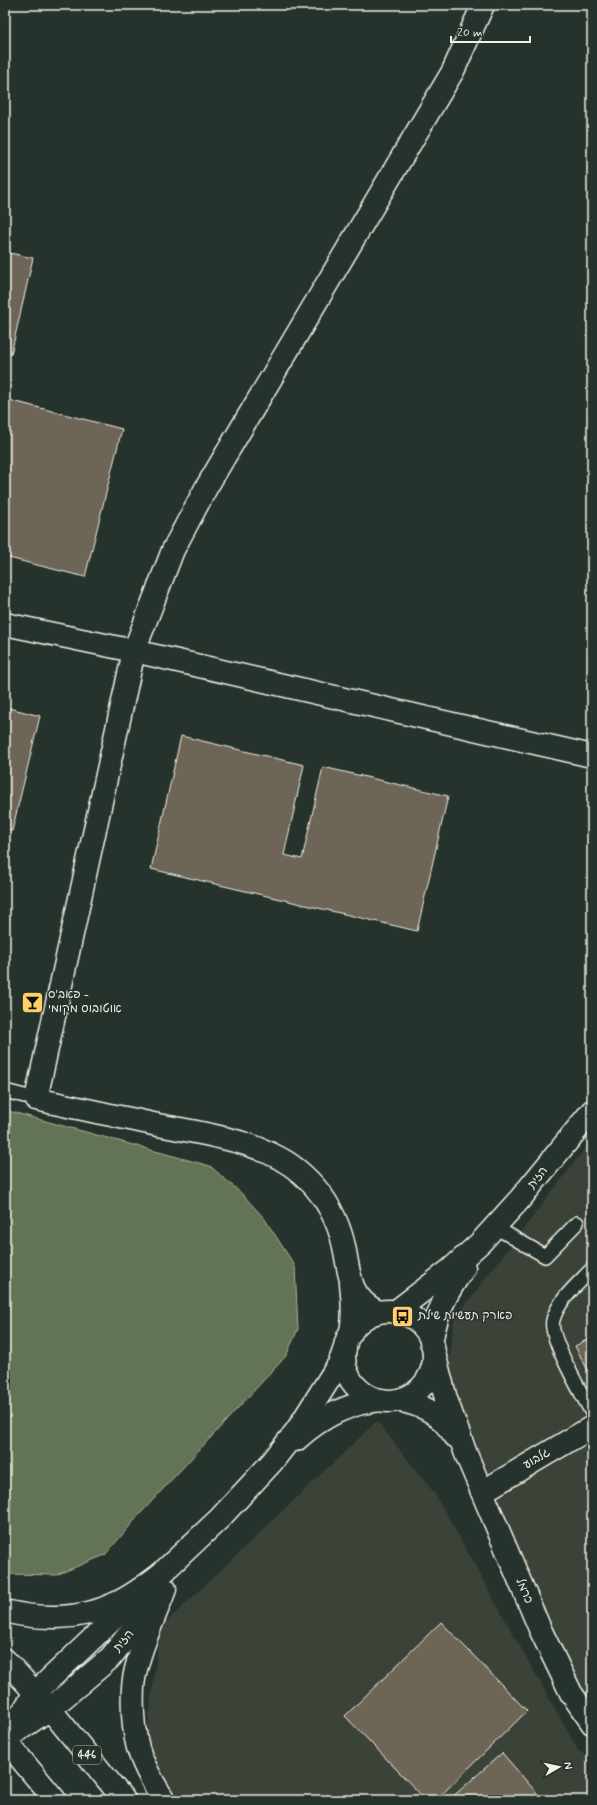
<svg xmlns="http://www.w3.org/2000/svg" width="597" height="1805" viewBox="0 0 597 1805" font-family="Mynerve,'Playpen Sans Hebrew',sans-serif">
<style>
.built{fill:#3b4239}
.green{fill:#637355;stroke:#acb29e}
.building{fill:#6d6556;stroke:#f4f1e8}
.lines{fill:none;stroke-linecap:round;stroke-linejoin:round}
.service-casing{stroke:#f4f1e8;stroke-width:16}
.minor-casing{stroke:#f4f1e8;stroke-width:25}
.tertiary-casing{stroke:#f4f1e8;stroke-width:25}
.primary-casing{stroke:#f4f1e8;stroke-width:25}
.service{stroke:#26332d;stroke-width:13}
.minor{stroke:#26332d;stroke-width:22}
.tertiary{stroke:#26332d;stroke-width:22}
.primary{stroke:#26332d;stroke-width:22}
.labels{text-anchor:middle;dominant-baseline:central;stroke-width:3;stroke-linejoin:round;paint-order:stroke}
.shield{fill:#26332d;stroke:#b6b8b0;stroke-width:1}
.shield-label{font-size:11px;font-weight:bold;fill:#f4f1e8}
.poi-label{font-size:12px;fill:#f4f1e8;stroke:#26332d;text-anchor:start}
.street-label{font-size:12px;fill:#f4f1e8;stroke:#26332d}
</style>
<rect width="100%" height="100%" fill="#26332d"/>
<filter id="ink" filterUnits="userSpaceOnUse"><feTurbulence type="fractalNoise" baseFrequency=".025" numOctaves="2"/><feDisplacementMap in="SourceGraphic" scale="8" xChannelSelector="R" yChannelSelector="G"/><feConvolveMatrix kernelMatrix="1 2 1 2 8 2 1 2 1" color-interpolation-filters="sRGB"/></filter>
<g filter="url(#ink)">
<g class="built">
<path d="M592,1139V1700L569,1671L447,1387L454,1320Z"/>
<path d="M377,1421L435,1494L578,1750L592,1760V1800H176L144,1757L160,1628Z"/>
</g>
<path class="green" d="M5,1110L210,1166L241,1193L264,1218L295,1266L298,1329L286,1356L139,1515L105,1555L56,1575L5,1574Z"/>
<g class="building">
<path d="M5,252L33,258L11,354L5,353Z"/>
<path d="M5,399L122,429L85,577L5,557Z"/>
<path d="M5,707L40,716L12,831L5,829Z"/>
<path d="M181,736L304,765L284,855L302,859L323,767L448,796L417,931L151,869Z"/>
<path d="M592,1337V1378L575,1346Z"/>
<path d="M441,1622L527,1711L436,1800H426L345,1716Z"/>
<path d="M502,1753L543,1800H449Z"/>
</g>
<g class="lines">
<defs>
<g id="service">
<path d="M5,1091L36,1099"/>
<path d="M495,1227L545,1256L577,1223"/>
<path d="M592,1269C578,1284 558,1300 553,1320C548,1337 583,1396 592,1413"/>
</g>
<g id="minor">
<path d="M5,624L134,651L592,756"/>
<path d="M379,1312C344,1297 351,1266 341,1235C334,1212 320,1190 302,1174C266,1141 204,1134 158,1125C117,1116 76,1108 36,1099L134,651L173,550L206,488L453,71L483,5"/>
<path d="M351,1333C354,1316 353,1301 351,1284"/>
<path d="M434,1353L446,1399L466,1454L540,1629L571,1693L592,1723"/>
<path d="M398,1400C426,1406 439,1413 455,1436"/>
<path d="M482,1492L592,1427"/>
</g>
<g id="tertiary">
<circle cx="389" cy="1356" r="45"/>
<path d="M395,1312L450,1270L481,1242L520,1199L592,1111"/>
<path d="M431,1342C438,1309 445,1295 464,1268"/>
<path d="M296,1440C320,1418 350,1402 382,1400"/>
<path d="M13,1734L50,1709L110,1658L158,1598"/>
<path d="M5,1739L35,1693L220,1518L272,1462L297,1430L333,1373L339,1364L345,1348"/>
</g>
<g id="primary">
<path d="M5,1611C40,1620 81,1620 114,1604C133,1596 150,1582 166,1570"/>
<path d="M5,1660L50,1709L124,1800"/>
<path d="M5,1740L55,1800"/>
<path d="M164,1800C155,1786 143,1765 138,1748C133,1729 132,1707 133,1687C135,1658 155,1617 165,1589"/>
</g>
</defs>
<use href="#service" class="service-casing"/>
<use href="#minor" class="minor-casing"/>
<use href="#tertiary" class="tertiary-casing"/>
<use href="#primary" class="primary-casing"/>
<use href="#service" class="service"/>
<use href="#minor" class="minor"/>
<use href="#tertiary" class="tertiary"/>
<use href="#primary" class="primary"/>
</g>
</g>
<defs>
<symbol id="bar-square" viewBox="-11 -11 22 22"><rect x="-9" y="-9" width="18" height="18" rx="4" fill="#ffd166" stroke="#26332d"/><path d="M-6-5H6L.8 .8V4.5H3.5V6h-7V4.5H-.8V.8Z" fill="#111"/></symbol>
<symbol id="bus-square" viewBox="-11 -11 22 22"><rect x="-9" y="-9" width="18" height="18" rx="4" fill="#ffd166" stroke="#26332d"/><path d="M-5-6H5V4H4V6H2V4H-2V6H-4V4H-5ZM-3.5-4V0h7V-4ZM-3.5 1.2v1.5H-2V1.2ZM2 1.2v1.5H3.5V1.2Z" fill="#111"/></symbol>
</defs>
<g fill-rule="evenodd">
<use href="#bar-square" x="20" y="990" width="25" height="25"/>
<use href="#bus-square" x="390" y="1304" width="25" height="25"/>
</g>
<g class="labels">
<rect class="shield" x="73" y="1746" width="28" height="18" rx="3"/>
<g class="shield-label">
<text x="87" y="1755">446</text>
</g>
<g class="poi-label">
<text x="48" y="995">פאב'ס -<tspan x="48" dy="14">אוטובוס מקומי</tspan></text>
<text x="418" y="1316">פארק תעשיות שילת</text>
</g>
<g class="street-label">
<text transform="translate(538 1178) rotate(-51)">הזית</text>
<text transform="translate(537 1459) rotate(-31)">גלבוע</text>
<text transform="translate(524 1591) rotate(67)">כרמל</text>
<text transform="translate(124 1641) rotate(-49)">הזית</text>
</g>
</g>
<rect width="597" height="1805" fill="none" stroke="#26332d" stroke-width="20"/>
<rect x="10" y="10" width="577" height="1785" fill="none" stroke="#f4f1e8" stroke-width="1.5" filter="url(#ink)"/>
<g transform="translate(559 1767) rotate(81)" stroke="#26332d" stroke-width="3" paint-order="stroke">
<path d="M0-3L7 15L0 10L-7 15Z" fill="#f4f1e8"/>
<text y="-6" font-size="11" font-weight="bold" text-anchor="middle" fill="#f4f1e8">N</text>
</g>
<path d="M451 36v6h79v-6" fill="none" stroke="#f4f1e8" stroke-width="2"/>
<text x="457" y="36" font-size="12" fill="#f4f1e8" stroke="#26332d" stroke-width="3" paint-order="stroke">20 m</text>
</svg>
